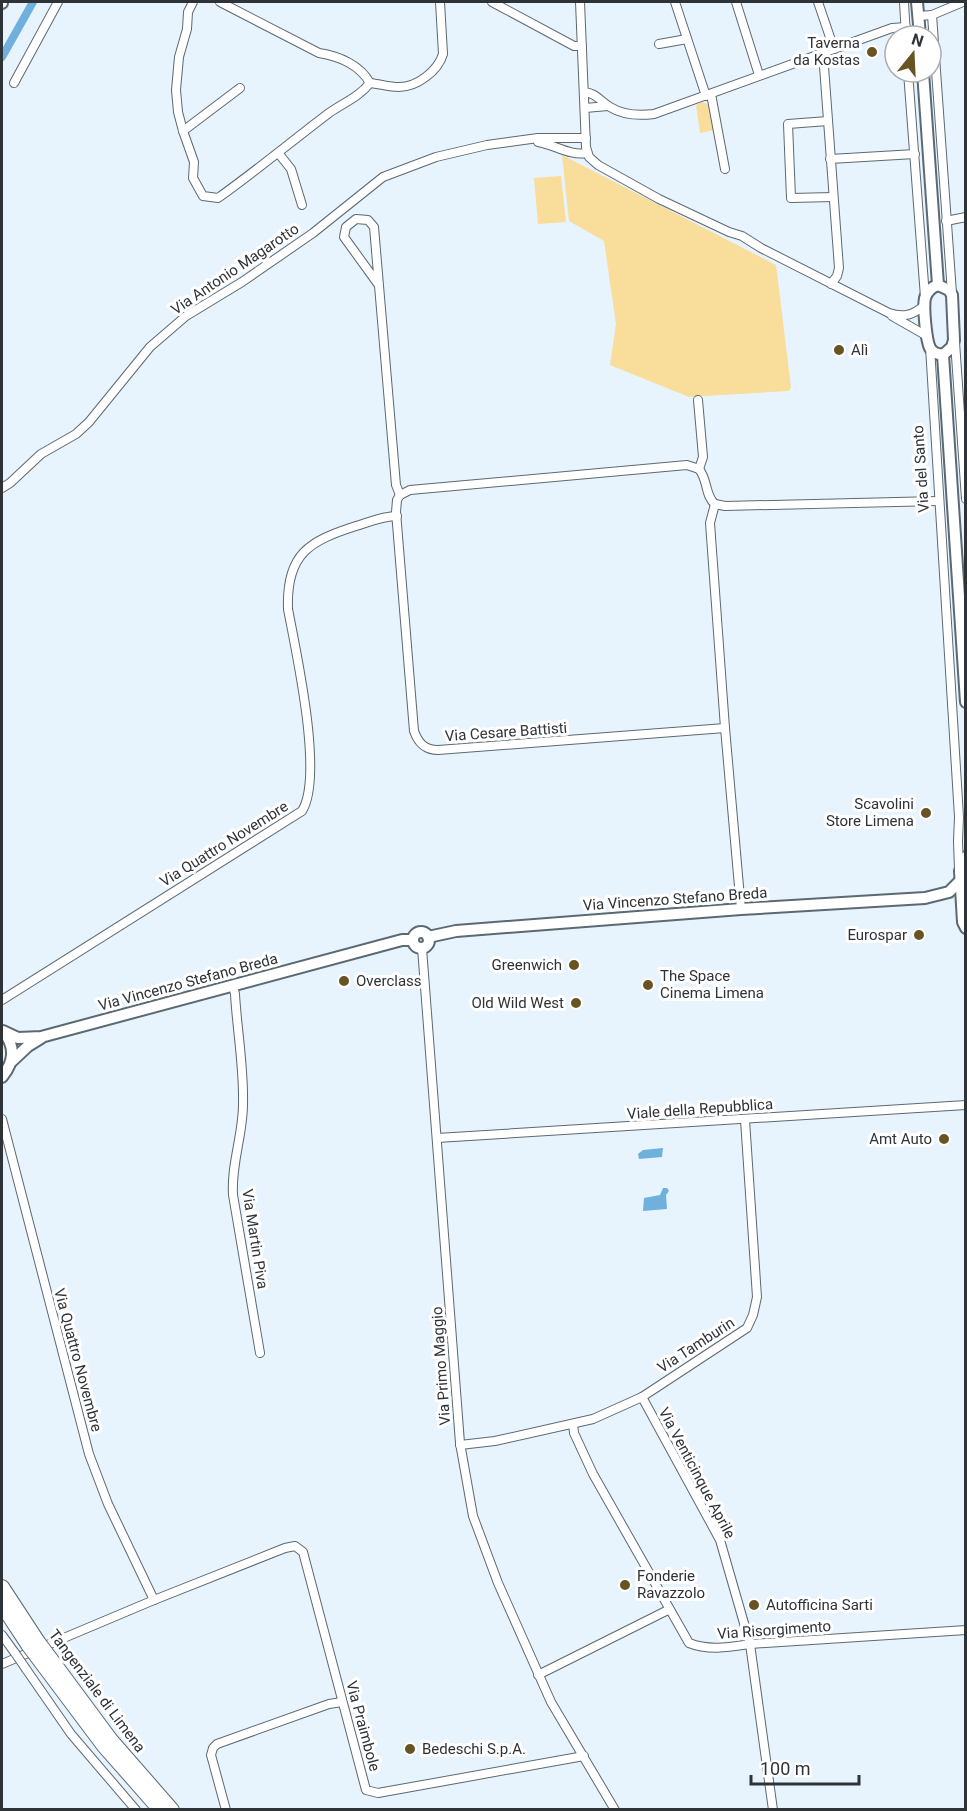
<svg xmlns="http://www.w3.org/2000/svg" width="967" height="1811" viewBox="0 0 967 1811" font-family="Roboto,sans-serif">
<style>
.green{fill:#f8dd9b}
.water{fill:#6fb0dc}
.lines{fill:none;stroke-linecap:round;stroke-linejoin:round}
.canal{stroke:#6fb0dc;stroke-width:8}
.minor-casing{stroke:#5b6972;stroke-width:10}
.tertiary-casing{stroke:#5b6972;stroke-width:14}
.trunk-casing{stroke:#5b6972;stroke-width:16}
.minor{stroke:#fff;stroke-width:8}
.tertiary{stroke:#fff;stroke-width:10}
.trunk{stroke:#fff;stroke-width:14}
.minor-bridge-casing{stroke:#5b6972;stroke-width:10;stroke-linecap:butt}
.trunk-bridge-casing{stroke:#5b6972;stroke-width:16;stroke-linecap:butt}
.minor-bridge{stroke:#fff;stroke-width:8}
.trunk-bridge{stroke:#fff;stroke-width:14}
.poi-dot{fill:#675422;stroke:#fff;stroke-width:2}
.labels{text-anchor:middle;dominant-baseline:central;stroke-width:6;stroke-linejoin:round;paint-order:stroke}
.poi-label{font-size:15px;fill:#2e3338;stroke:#fff;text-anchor:end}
.street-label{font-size:15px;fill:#2e3338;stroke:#fff}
</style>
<rect width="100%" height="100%" fill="#e8f4fd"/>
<g class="green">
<path d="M703,102L710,106L715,130L700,133L696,105Z"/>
<path d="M562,155L776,265L791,387L789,391L689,397L610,365L616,324L604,241L569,221Z"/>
<path d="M561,176L566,222L538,224L534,178Z"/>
</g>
<g class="water">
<path d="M663,1148L662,1157L639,1159L638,1154L643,1150Z"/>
<path d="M663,1188H667L669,1191L666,1195L667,1209L643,1211L644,1198L660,1195Z"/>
</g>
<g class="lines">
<path class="canal" d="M2,57L33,2"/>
<defs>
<g id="minor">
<path d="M193,2L188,12L187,29L179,57L176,90L178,112L183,131L194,162L193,178L203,196L218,198C256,171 292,141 329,113C343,103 359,97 370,83"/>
<path d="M220,2L319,53C339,56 360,65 370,83"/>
<path d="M492,2L574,46H582"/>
<path d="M580,2L586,147L589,157L598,165L659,199L729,232L742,236L761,248L889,313C904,318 913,315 925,305"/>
<path d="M675,2L706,96"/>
<path d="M736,2L759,75"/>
<path d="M818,2L834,49"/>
<path d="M904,2L906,36"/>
<path d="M932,15L952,293"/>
<path d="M918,16L932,15L963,2"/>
<path d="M659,44L687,39"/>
<path d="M823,53L839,268L837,276L831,284"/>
<path d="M908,72L925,297"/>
<path d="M14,83L58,2"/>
<path d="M370,83C380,84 389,87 399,87C417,87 438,71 443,54L440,2"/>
<path d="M584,92C596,93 600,101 610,107C623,115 638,116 654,114L892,28L906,27"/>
<path d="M711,94L725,169"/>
<path d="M585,108L608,106"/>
<path d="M828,121L788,124L791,198L833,197"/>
<path d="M183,131L240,88"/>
<path d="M538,142C556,145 569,156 587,153"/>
<path d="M279,154L291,169L302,205"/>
<path d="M830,159L915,154"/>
<path d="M946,221L966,217"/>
<path d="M378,284L344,237L346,227L356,219L368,220L374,227L396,485L400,495"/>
<path d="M892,316L927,336"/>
<path d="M955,342L966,499"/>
<path d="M930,347L959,817L958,841L959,870"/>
<path d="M698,400L703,457L699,469"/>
<path d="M699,469C708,480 705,496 715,504"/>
<path d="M2,488L10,483L41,454L76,434L89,422L150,347L186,316L242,282L313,233L383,177L436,157L487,145L538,138H586"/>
<path d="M400,495L397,500L396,512L414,731C418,742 424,750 438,750L725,728"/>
<path d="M400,495L410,490L687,465L699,469"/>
<path d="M715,504L710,523L725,728L741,909"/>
<path d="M715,504L725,506L938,501"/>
<path d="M422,948L460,1443L473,1516L498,1583L551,1702L615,1810"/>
<path d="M233,986L235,994C237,1030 244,1067 243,1104C243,1135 231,1164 233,1195L260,1353"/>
<path d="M2,1000L302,811C324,776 296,652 288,609C286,554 309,541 356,526C369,522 383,516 397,516"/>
<path d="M2,1119L89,1454L108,1504L154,1600"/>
<path d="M437,1138L966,1105"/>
<path d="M642,1397L720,1540L750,1644L773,1810"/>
<path d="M573,1424L574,1433L593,1474L689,1643C709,1651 730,1647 750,1644L966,1630"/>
<path d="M460,1445L495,1441L593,1419L642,1397L747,1328L753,1315L757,1297L745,1120"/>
<path d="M2,1635L15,1653"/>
<path d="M2,1664L154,1600L285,1548L295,1546L303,1552L366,1790L378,1793L584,1756"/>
<path d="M26,1669L71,1734L136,1810"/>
<path d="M538,1675L668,1610"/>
<path d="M226,1810L211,1755L213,1748L217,1744L329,1704L342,1702"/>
</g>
<g id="tertiary">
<path d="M917,2L920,36"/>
<path d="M2,3V2"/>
<path d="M923,72L938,285"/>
<path d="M938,285C932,287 927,291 925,298C923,307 926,340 930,348C933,353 937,354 943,355"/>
<path d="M938,285L949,290L952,295L954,340L952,347L943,355"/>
<path d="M943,355L966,702"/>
<path d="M966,857L960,871L963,922L966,928"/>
<circle cx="421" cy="940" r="8"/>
<path d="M428,937L456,931L741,909L925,898L949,892L960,881"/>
<path d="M3,1031L18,1038L41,1037L402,940H413"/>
<path d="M12,1061L28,1046L41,1038"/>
<path d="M2,1077C14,1062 16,1048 4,1032"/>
</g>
<g id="trunk">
<path d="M2,1587L38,1642"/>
<path d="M2,1605L29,1646"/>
<path d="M50,1658L110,1739L172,1810"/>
<path d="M41,1662L104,1746L156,1805"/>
</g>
</defs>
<use href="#minor" class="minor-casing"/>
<use href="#tertiary" class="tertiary-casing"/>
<use href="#trunk" class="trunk-casing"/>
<use href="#minor" class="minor"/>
<use href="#tertiary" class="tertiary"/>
<use href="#trunk" class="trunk"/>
<defs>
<path id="minor-bridge" d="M15,1653L26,1669"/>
<g id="trunk-bridge">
<path d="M38,1642L50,1658"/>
<path d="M29,1646L41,1662"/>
</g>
</defs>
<use href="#minor-bridge" class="minor-bridge-casing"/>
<use href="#trunk-bridge" class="trunk-bridge-casing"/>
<use href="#minor-bridge" class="minor-bridge"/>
<use href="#trunk-bridge" class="trunk-bridge"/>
</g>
<g class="poi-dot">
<circle cx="872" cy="52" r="6"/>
<circle cx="839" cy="350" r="6"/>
<circle cx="926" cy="813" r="6"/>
<circle cx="919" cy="935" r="6"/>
<circle cx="574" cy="965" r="6"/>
<circle cx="344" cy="981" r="6"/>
<circle cx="648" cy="985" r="6"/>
<circle cx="576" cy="1003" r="6"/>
<circle cx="944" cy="1139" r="6"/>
<circle cx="625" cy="1585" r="6"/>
<circle cx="754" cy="1605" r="6"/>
<circle cx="410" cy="1749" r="6"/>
</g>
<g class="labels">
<g class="poi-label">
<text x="860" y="43">Taverna<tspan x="860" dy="17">da Kostas</tspan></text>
<text x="851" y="350" text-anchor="start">Alì</text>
<text x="914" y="804">Scavolini<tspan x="914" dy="17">Store Limena</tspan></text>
<text x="907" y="935">Eurospar</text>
<text x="562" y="965">Greenwich</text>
<text x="660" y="976" text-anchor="start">The Space<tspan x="660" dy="17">Cinema Limena</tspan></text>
<text x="356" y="981" text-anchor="start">Overclass</text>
<text x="564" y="1003">Old Wild West</text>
<text x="932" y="1139">Amt Auto</text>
<text x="637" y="1576" text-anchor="start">Fonderie<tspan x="637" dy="17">Ravazzolo</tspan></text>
<text x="766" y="1605" text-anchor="start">Autofficina Sarti</text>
<text x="422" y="1749" text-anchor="start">Bedeschi S.p.A.</text>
</g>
<g class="street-label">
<text transform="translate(235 269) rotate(-34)">Via Antonio Magarotto</text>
<text transform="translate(921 469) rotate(-94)">Via del Santo</text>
<text transform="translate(506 732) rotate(-4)">Via Cesare Battisti</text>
<text transform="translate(224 844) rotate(-32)">Via Quattro Novembre</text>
<text transform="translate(675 899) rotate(-4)">Via Vincenzo Stefano Breda</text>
<text transform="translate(188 982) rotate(-15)">Via Vincenzo Stefano Breda</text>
<text transform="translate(700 1109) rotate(-4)">Viale della Repubblica</text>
<text transform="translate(255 1239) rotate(81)">Via Martin Piva</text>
<text transform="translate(696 1345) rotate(-33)">Via Tamburin</text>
<text transform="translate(78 1360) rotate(75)">Via Quattro Novembre</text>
<text transform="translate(441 1366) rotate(-94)">Via Primo Maggio</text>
<text transform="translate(697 1473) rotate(62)">Via Venticinque Aprile</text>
<text transform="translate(774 1630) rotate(-4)">Via Risorgimento</text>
<text transform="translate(97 1691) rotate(53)">Tangenziale di Limena</text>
<text transform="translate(363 1726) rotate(75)">Via Praimbole</text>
</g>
</g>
<rect width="967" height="1811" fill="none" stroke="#2e3338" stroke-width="6"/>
<g transform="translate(913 54) rotate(18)"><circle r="28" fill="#ffffff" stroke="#abadaf" stroke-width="1.5"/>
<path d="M0-4.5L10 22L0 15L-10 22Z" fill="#675422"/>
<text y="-9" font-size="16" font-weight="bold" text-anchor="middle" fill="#2e3338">N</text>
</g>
<path d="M751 1775v9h108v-9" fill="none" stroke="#2e3338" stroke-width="3"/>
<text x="760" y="1775" font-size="18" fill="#2e3338" stroke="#ffffff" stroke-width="4.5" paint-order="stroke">100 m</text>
</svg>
